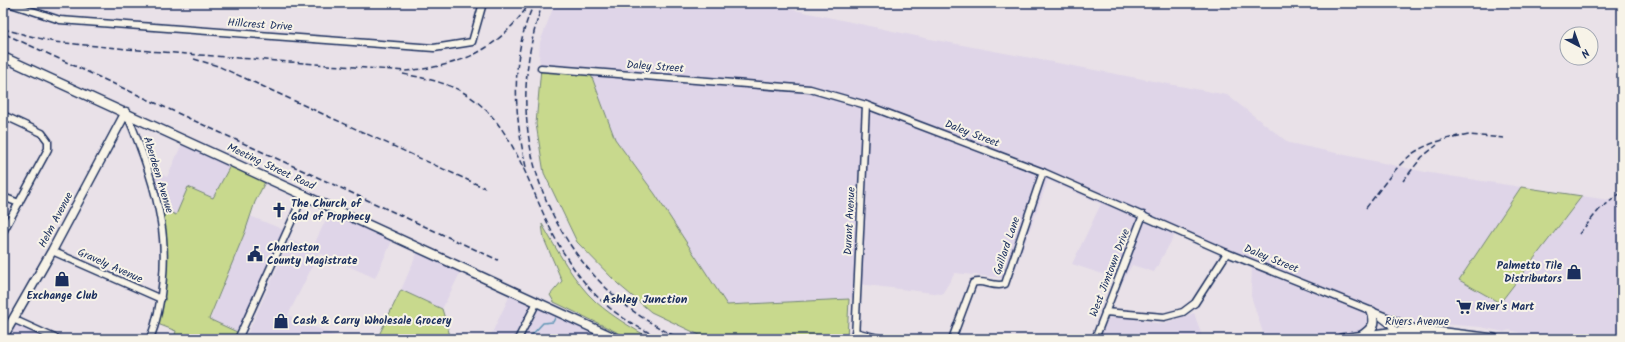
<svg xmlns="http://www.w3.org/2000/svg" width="1625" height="342" viewBox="0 0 1625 342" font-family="Kalam,sans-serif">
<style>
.built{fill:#dfd5e8}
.green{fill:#c8d98d;stroke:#728476}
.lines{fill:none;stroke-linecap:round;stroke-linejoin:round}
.stream{stroke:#6196b6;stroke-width:1.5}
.street-casing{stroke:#1b2f5e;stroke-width:9}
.secondary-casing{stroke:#1b2f5e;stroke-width:11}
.primary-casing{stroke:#1b2f5e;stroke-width:12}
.street{stroke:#f7f3e8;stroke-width:6}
.secondary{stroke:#f7f3e8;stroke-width:8}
.primary{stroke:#f7f3e8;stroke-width:9}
.rail{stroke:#1b2f5e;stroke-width:1.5;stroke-dasharray:6 3;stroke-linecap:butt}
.labels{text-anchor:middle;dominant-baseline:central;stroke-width:4;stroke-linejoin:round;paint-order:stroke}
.street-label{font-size:11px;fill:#1b2f5e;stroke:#f7f3e8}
.poi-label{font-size:11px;font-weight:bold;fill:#1b2f5e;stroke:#f7f3e8;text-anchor:start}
.neighbourhood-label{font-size:12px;font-weight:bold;fill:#1b2f5e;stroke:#f7f3e8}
</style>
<rect width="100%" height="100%" fill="#e9e1e8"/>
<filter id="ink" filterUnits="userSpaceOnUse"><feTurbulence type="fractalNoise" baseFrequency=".025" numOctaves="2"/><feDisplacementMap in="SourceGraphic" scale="8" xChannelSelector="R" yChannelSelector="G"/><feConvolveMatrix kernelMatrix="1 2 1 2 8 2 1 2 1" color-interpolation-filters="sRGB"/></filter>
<g filter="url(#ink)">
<g class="built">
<path d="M555,3H762L930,39L1227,95L1289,143L1430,173L1521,187L1459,280L1500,303L1582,196L1622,202V339H1543L1509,330L1504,332L1481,327L1430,323L1424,332L1366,309L1370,322L1369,326L1362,331L1318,339H1265L1251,296L1252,262L1177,231L1154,272L1132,265L1123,281L1072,264L1101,204L1048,180L1012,279L955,273L942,294L858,284L857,298L727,305L655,194L615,139L590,72L541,68L539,58L540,42Z"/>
<path d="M182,144L230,166L213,198L176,215L165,210L159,212L146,167L167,177Z"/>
<path d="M330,211L392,241L375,278L319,253L288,315L337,337L336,339H245L290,240L312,249Z"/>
<path d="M250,216L284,230L237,332L210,320Z"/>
<path d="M418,251L461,271L442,309L401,290Z"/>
<path d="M511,293L617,339H489Z"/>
<path d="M1194,313L1203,339H1091L1098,318H1127L1162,324Z"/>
<path d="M3,320L17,324L50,339H3Z"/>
</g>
<g class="green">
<path d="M541,68L590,72L615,139L655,194L727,305L849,299L847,339H708L651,312L618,284L577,242L544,173L536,124Z"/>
<path d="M230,166L265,182L255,202L245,232L209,319L237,332L234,339H174L176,331L155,323L163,263L159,212L165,210L176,215L188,187L213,198Z"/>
<path d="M1521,187L1582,196L1500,303L1459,280Z"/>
<path d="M542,224C557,250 574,282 596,302C613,317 632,328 652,339H631L554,302L550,295L562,281L544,239Z"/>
<path d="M401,290L442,309L451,339H377Z"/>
</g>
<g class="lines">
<path class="stream" d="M528,339L543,323L553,322L555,318"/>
<defs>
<g id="street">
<path d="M8,3L60,20L434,48L472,42L483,3"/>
<path d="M541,68L810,89L866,105L1043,172L1227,253L1419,330"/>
<path d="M126,112C141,147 155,184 161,222C167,257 163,306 150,339"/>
<path d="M3,115L42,133L48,141V149L3,232"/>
<path d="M3,197L19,203"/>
<path d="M52,251L161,299"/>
<path d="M1105,312L1164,317L1183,312L1195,303L1227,253"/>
<path d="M1382,318L1390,324L1402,339"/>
<path d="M13,319L57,339"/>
<path d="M855,332L882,339"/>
<path d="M238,339L304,194"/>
<path d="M518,339L537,302"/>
<path d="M855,339L866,105"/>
<path d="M952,339L973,283C984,279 994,288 1005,284L1043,172"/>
<path d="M1095,339L1143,215"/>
</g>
<g id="secondary">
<path d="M3,57L617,339"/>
<path d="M3,337L52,251L126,112"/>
</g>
<g id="primary">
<path d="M1362,336C1372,329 1377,324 1372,312"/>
<path d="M1341,339L1397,332H1436L1494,339"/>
</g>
</defs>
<use href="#street" class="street-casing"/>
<use href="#secondary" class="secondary-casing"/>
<use href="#primary" class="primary-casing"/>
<use href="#street" class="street"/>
<use href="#secondary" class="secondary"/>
<use href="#primary" class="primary"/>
<g class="rail">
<path d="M543,3C503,112 534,230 624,304C641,318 661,329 680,339"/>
<path d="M3,29L54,42L149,51L405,71C462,66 497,51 530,3"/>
<path d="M5,34L498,260"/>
<path d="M194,59L218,66L485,188"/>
<path d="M403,74C419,77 435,80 450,86C518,113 529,200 565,255C579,278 599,302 622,317C635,326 648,332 662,339"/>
<path d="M1454,138L1469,135L1504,138"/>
<path d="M526,167C514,113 510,57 533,6"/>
<path d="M1403,181L1422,157L1437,145"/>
<path d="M1366,208C1380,190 1394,168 1412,154C1426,144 1442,140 1458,136"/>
<path d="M1579,234L1599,210L1622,192"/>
</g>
</g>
</g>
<defs>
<symbol id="church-bare" viewBox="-9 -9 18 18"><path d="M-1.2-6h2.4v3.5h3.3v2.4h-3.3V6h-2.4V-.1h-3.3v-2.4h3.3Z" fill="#1b2f5e" stroke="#f7f3e8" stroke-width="2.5" paint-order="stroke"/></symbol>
<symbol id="civic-bare" viewBox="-9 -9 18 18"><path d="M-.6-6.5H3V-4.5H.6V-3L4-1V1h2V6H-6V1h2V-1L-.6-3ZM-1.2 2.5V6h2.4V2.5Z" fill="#1b2f5e" stroke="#f7f3e8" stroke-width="2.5" paint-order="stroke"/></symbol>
<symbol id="shop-bare" viewBox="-9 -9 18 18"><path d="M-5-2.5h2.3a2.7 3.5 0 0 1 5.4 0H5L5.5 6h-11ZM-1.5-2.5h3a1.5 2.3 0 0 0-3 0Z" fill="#1b2f5e" stroke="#f7f3e8" stroke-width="2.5" paint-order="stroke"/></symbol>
<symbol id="supermarket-bare" viewBox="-9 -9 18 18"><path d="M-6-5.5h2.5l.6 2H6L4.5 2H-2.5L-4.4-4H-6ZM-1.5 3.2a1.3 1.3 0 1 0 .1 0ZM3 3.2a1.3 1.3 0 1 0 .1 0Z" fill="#1b2f5e" stroke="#f7f3e8" stroke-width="2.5" paint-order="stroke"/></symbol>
</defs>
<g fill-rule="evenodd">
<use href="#church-bare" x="268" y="199" width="22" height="22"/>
<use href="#civic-bare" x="244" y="243" width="22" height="22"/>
<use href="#shop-bare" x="1563" y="261" width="22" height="22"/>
<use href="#shop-bare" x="51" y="268" width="22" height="22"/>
<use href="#supermarket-bare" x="1453" y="296" width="22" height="22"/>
<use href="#shop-bare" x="270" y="310" width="22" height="22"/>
</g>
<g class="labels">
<g class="street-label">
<text transform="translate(260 25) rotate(4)">Hillcrest Drive</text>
<text transform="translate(655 67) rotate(4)">Daley Street</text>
<text transform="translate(972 134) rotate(21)">Daley Street</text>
<text transform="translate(271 167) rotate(25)">Meeting Street Road</text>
<text transform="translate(158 175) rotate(73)">Aberdeen Avenue</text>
<text transform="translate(56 220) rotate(-62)">Helm Avenue</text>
<text transform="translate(850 221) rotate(-87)">Durant Avenue</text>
<text transform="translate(1007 246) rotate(-71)">Gaillard Lane</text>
<text transform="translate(1271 259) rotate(22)">Daley Street</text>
<text transform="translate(110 266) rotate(24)">Gravely Avenue</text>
<text transform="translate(1110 273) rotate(-69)">West Jimtown Drive</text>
<text x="1417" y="322">Rivers Avenue</text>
</g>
<g class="poi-label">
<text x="291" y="204">The Church of<tspan x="291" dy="13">God of Prophecy</tspan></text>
<text x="267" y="248">Charleston<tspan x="267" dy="13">County Magistrate</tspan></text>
<text x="1562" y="266" text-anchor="end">Palmetto Tile<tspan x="1562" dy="13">Distributors</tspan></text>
<text x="62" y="296" text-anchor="middle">Exchange Club</text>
<text x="1476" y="307">River's Mart</text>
<text x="293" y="321">Cash &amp; Carry Wholesale Grocery</text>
</g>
<g class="neighbourhood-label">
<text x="645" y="299">Ashley Junction</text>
</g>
</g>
<rect width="1625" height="342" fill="none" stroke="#f7f3e8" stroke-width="16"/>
<rect x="8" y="8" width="1609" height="326" fill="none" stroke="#1b2f5e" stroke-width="1.5" filter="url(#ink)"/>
<g transform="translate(1579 46) rotate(139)"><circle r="19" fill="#f7f3e8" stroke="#9fa5b1"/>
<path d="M0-3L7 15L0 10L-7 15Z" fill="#1b2f5e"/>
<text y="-6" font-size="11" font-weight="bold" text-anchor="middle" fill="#1b2f5e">N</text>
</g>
</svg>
